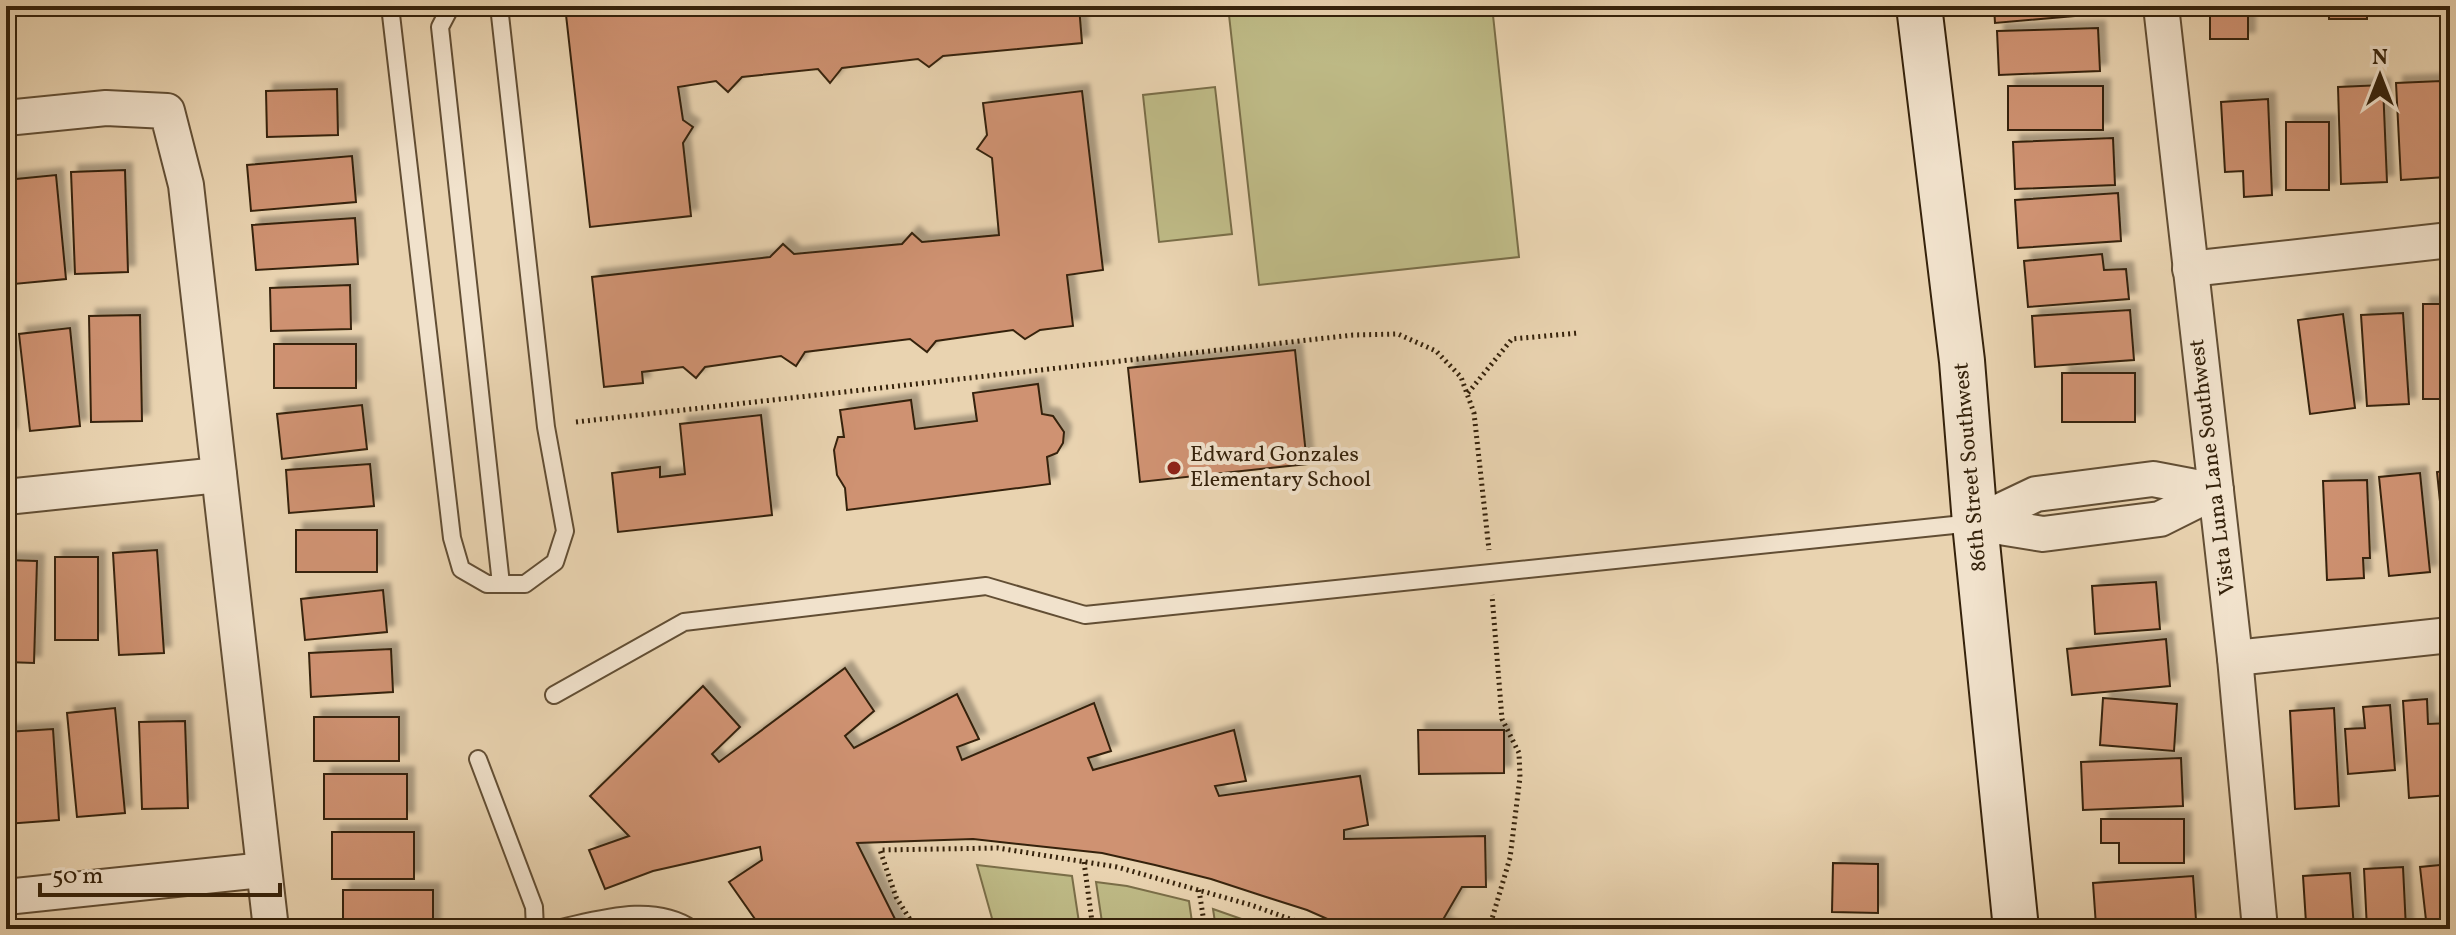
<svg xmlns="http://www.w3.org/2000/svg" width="2456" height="935" viewBox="0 0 2456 935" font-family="Vollkorn,serif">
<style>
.green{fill:#beba86;stroke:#7a6e48;stroke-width:2}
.building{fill:#cf9272;stroke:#35220b;stroke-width:2;filter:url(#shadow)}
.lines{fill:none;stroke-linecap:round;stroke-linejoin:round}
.lane-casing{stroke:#624e34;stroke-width:20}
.street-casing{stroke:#624e34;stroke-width:38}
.secondary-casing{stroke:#35220b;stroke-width:48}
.path{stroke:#35220b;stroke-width:5;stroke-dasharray:2 4;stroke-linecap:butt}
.lane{stroke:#f1e2cc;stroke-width:16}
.street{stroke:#f1e2cc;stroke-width:34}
.secondary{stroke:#f1e2cc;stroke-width:44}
.poi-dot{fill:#8f2418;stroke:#f1e2cc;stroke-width:3}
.labels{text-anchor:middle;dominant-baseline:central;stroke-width:8;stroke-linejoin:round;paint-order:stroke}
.poi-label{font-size:22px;fill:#35220b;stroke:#f1e2cc;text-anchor:start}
.street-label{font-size:22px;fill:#35220b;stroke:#f1e2cc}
</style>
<defs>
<filter id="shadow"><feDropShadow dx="7" dy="-7" stdDeviation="2" flood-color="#0004"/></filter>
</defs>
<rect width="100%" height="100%" fill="#e9d3b0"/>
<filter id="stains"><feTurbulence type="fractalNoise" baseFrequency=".0025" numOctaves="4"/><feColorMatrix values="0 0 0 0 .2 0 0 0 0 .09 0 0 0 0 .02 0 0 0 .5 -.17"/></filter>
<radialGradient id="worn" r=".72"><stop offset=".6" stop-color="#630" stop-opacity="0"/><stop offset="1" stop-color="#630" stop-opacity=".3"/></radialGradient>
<g class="green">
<path d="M1228,6H1492L1519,257L1259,285Z"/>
<path d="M1215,87L1232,234L1159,242L1143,95Z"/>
<path d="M977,865L1072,876L1080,929H995Z"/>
<path d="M1096,882L1127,886L1189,901L1193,929H1103Z"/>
<path d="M1213,909L1270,929H1216Z"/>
</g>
<g class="building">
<path d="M565,6H1079L1082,43L943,56L929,67L918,59L842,68L830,83L818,69L742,77L728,92L716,81L678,87L683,120L693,127L683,143L691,216L590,227Z"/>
<path d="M1994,6H2096L2097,14L1995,23Z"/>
<rect x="2210" y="6" width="38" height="33"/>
<rect x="2329" y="6" width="38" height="13"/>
<path d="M2382,6H2426V11L2383,14Z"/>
<path d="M2098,28L2100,71L1999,75L1997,31Z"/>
<path d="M2441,81L2446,177L2401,180L2396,83Z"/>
<path d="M2383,85L2387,182L2341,184L2338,87Z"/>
<rect x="2008" y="86" width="95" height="44"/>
<path d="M337,89L338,135L267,137L266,91Z"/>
<path d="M1082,91L1103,270L1067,275L1073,326L1040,330L1025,339L1013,330L936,341L927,352L910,339L805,352L796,366L781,356L705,367L696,378L683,367L642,372L643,383L604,387L592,277L770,257L783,244L794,254L902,244L912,233L922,242L999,235L992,158L977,149L987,135L983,103Z"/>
<path d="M2268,99L2272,195L2244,197L2243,171L2225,172L2221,102Z"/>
<rect x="2286" y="122" width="43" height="68"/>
<path d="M2113,138L2115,185L2015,189L2013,142Z"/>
<path d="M352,156L356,202L251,211L247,165Z"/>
<path d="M125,170L128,272L75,274L71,172Z"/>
<path d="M56,175L66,279L14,284L6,180Z"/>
<path d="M2118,193L2121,241L2018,248L2015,200Z"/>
<path d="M355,218L358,264L256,270L252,225Z"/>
<path d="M2102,254L2104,270L2126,269L2129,299L2028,307L2024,261Z"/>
<path d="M350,285L351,329L271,331L270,288Z"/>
<rect x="2423" y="304" width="27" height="95"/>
<path d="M2130,310L2134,360L2035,367L2032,316Z"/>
<path d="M2403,313L2409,404L2367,406L2361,315Z"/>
<path d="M2343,314L2355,408L2310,414L2298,320Z"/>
<path d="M140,315L142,421L91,422L89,316Z"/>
<path d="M70,328L80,426L30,431L19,334Z"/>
<rect x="274" y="344" width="82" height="44"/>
<rect x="6" y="346" width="4" height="89"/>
<path d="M1295,350L1307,464L1140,482L1128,368Z"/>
<rect x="2062" y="373" width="73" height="49"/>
<path d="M1038,384L1042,414L1053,416L1064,432L1063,443L1057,453L1047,457L1050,484L847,510L845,488L837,475L834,450L838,437H844L840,410L911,400L915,429L977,421L973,393Z"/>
<path d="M362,405L367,449L282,459L277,414Z"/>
<path d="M761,415L772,515L618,532L612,473L660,467V477L685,474L680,424Z"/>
<path d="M370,464L374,506L289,513L286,470Z"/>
<path d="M2450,470V570H2447L2437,472Z"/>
<path d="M2420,473L2430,572L2389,576L2379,477Z"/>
<path d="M2367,480L2370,558H2363L2364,578L2327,580L2323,481Z"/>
<rect x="296" y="530" width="81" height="42"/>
<path d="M157,550L164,653L119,655L113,553Z"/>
<rect x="55" y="557" width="43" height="83"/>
<path d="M6,560L37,561L34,663L6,662Z"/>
<path d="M2156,582L2160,629L2095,634L2092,586Z"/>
<path d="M383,590L387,632L305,640L301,599Z"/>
<path d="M2166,639L2170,686L2072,695L2067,649Z"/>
<path d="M391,649L393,692L311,697L309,653Z"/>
<path d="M845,668L874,711L845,736L854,748L957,694L979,739L957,747L962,760L1094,703L1111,751L1088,758L1093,770L1234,730L1246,781L1215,786L1219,796L1360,776L1368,825L1344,830V839L1485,836L1486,887H1462L1441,923L1453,929H1350L1307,910L1263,896L1211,879L1155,865L1102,853L973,839L857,843L900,929H762L729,882L762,860L760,847L653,871L605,889L589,850L629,836L590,796L703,686L740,727L712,754L719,762Z"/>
<path d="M2103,698L2177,704L2174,751L2100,745Z"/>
<path d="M2427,699L2428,724L2450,723V795L2409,798L2403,701Z"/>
<path d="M2390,705L2395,770L2348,774L2345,729L2365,728L2363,707Z"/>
<path d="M115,708L125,813L77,817L67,713Z"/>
<path d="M2334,708L2339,806L2295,809L2290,711Z"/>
<rect x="314" y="717" width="85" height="44"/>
<path d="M185,721L188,808L142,809L139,722Z"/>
<path d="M53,729L59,820L6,824V732Z"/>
<path d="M1418,730H1504V773L1419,774Z"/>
<path d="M2181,758L2183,806L2083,810L2081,762Z"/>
<rect x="324" y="774" width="83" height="45"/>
<path d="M2101,819H2184V863H2119V843H2101Z"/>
<rect x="332" y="832" width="82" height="47"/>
<path d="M1833,863L1878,864V913L1832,912Z"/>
<path d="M2450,864V929H2427L2420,867Z"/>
<path d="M2403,867L2406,929H2367L2364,869Z"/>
<path d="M2350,873L2354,929H2329V921L2306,923L2303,876Z"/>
<path d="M2193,876L2196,920L2096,926L2093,883Z"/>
<rect x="343" y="890" width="90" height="39"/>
</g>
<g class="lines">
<defs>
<g id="lane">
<path d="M390,6L452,538L461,569L487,584H525L555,562L565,531L546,427L499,6"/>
<path d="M451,6L440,27L501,584"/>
<path d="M554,695L684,622L986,586L1085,615L1973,523"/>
<path d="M478,759L534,907L535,929"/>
<path d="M556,929C599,920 652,902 692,929"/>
</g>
<g id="street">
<path d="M2161,6L2235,658L2260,929"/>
<path d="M6,118L106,108L167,111L186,185L271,929"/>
<path d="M2190,269L2450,240"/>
<path d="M6,497L219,475"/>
<path d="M1975,523L2036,494L2153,479L2216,491"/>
<path d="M1975,523L2043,534L2160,519L2216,491"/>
<path d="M2235,658L2450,635"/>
<path d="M6,897L263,870"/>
</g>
<path id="secondary" d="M1919,6L1962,361L1975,523L2016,929"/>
</defs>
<use href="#lane" class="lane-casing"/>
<use href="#street" class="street-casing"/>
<use href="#secondary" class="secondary-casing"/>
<g class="path">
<path d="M1468,393L1512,339L1578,333"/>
<path d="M576,422L1353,335L1398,334L1436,351L1461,377L1474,413L1489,550"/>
<path d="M1084,862L1093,929"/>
<path d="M1199,890L1205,929"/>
<path d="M916,929L896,897L880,850L998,848L1117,867L1251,905L1318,929"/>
<path d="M1489,929L1510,858L1520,777L1519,753L1502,719L1492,595"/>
</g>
<use href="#lane" class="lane"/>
<use href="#street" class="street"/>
<use href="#secondary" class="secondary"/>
</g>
<circle class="poi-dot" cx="1174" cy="468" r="8"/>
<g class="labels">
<g class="poi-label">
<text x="1190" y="455">Edward Gonzales<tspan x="1190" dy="25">Elementary School</tspan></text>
</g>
<g class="street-label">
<text transform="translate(1971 467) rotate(-95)">86th Street Southwest</text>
<text transform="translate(2213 467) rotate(-97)">Vista Luna Lane Southwest</text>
</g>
</g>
<rect width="2456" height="935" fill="none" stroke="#e9d3b0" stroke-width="32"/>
<rect x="8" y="8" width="2440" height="919" fill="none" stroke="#35220b" stroke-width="4"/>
<rect x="16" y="16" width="2424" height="903" fill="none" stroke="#35220b" stroke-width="2"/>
<g transform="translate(2380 76)" stroke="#f1e2cc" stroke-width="6" paint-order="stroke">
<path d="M0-6L14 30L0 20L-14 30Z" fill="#35220b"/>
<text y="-12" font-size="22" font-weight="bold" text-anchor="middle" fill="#35220b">N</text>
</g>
<path d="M40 883v12h240v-12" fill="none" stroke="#35220b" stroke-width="4"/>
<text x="52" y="883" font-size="24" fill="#35220b" stroke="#f1e2cc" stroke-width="6" paint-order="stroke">50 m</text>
<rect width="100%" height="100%" filter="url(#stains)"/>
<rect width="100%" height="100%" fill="url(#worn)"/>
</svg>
